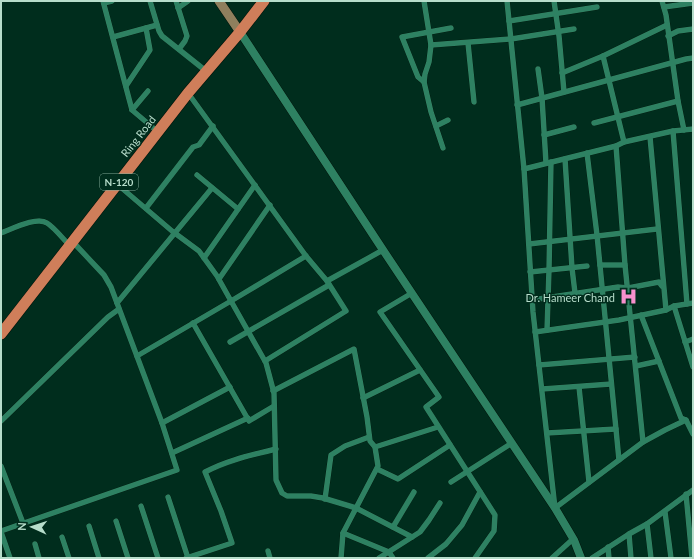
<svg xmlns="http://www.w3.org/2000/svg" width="694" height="559" viewBox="0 0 694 559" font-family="Lato,sans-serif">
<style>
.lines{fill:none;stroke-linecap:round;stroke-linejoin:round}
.street-casing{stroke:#001309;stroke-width:6}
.secondary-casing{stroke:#001309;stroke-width:9}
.primary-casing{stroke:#001309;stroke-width:10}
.highway-casing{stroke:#001309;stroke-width:12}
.street{stroke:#2e8162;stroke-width:5.5}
.secondary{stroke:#2e8162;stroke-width:8}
.primary{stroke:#8f7f5d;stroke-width:9}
.highway{stroke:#cf7e5a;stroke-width:11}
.labels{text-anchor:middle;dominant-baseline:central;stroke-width:3;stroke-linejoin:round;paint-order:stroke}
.shield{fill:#002d1d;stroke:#80a897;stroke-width:1}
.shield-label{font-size:10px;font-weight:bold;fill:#b7ddcb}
.street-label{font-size:11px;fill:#b7ddcb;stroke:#002d1d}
.poi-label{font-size:11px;fill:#b7ddcb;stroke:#002d1d;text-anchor:end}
</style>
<rect width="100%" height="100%" fill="#002d1d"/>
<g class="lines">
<defs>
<g id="street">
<path d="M103,1L132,110L158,132"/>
<path d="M150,1L159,31L162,36L206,71"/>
<path d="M176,1L187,36L185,41L179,49"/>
<path d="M424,1L431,45L429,62L425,74L424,82L431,112L443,148"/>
<path d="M507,1L524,169L533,312L555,508L643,442L665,430L686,420"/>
<path d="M554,1L559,36L564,92"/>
<path d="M662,1L666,15L678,101L684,130"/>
<path d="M104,3L112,1"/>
<path d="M664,7L693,3"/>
<path d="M178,8L188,1"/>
<path d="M509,21L597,7"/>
<path d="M668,36L678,31L693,29"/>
<path d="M113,37L157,25"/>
<path d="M468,43L474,102"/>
<path d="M431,45L511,39L574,29"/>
<path d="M603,56L624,142"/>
<path d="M538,69L542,98L546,163"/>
<path d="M562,73L603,56L667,25"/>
<path d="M424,82L418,77L402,37L451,28"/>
<path d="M126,86L150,50L146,28"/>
<path d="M188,93L306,256L327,281L346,311L265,361"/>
<path d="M517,105L686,59L693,58"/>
<path d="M132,110L148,91"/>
<path d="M594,123L678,101"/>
<path d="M436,126L448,120"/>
<path d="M673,131L687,304"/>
<path d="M544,135L574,127"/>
<path d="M650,137L666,310"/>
<path d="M616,146L625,265L643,442"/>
<path d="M587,153L597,235L619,460"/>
<path d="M565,159L572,268L575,293"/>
<path d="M524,169L616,146L624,142L673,131L693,129"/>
<path d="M197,175L238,209"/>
<path d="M117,184L172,231L199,251L217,276L231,301L306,256"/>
<path d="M146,208L193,147L199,145L213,126"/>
<path d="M1,233C12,229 37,216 47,223C55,228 63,239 70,246"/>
<path d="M529,244L657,229"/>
<path d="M204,258L255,185"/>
<path d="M600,265H625"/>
<path d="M530,272L587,266"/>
<path d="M219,279L270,205"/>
<path d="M327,281L383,250"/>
<path d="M412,293L380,312L439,397L426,407L495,515L494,531L475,558"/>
<path d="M532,300L618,287L628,288L659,282L662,286"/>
<path d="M117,303L212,188"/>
<path d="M674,306L693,367"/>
<path d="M641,315L681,418L686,420L693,434"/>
<path d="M193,323L249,421L274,406"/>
<path d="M547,330L549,270L551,162"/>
<path d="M535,332L619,320L666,310L674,306L693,303"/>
<path d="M230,342L329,285"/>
<path d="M685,342L693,339"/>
<path d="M137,356L231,301L266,363L274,393L276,480L282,493L287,496H311L323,498L356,508L412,537"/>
<path d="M539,365L635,357"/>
<path d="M636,366L659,361"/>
<path d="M579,387L589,482"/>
<path d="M542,389L611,384"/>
<path d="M273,391L354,349L367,417L370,441L375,447L378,466L343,533L341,558"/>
<path d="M363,398L420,370"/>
<path d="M1,421L108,317L119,309"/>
<path d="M162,423L230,387"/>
<path d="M547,433L616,429"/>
<path d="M375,447L438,427"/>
<path d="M172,453L248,418"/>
<path d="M1,466L23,523"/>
<path d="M377,469L398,479L450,445"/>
<path d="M451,482L512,443"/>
<path d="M686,494L692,558"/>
<path d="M168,497L188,558"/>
<path d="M325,499L331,455L345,446L369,437"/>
<path d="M141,506L158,558"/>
<path d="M665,512L671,558"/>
<path d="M116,521L128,558"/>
<path d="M647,524L651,558"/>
<path d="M89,526L99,558"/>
<path d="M393,527L414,492"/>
<path d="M1,531L177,470L162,423L111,287L104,275L73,242"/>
<path d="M1,532L10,558"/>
<path d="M343,533L389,552L393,558"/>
<path d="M629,534L631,558"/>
<path d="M62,537L69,558"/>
<path d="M35,544L39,558"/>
<path d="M608,547L609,558"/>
<path d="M268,551L270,558"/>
<path d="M186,558L232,543L221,511L205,472C227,460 252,455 276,449"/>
<path d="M379,558L420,532L429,520L440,503"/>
<path d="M428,558L446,544L462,525L480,492"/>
<path d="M552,558L573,539"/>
<path d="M592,558L629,534L647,524L693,490"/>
</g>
<path id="secondary" d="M240,32L383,250L555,508L574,540L581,558"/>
<path id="primary" d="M219,1L240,32"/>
<path id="highway" d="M1,334L188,93L240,32L264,1"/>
</defs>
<use href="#street" class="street-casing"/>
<use href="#secondary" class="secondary-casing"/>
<use href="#primary" class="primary-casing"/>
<use href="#highway" class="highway-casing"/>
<use href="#street" class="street"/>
<use href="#secondary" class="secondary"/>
<use href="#primary" class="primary"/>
<use href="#highway" class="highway"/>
</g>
<defs>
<symbol id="hospital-bare" viewBox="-9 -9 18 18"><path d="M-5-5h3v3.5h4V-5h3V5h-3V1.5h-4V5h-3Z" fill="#f790cd" stroke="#002d1d" stroke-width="2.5" paint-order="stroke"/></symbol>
</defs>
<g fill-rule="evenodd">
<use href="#hospital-bare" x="616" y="284" width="25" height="25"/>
</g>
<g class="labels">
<rect class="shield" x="100" y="174" width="38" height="16" rx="3"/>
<g class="shield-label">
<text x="119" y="182">N-120</text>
</g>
<g class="street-label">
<text transform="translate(138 136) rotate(-52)">Ring Road</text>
</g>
<g class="poi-label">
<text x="615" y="297">Dr. Hameer Chand</text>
</g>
</g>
<rect width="694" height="559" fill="none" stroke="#b7ddcb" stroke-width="4"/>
<g transform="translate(32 527) rotate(273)" stroke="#002d1d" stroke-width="3" paint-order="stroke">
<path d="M0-3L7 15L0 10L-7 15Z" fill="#b7ddcb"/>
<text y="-6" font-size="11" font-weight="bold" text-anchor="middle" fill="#b7ddcb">N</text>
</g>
</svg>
